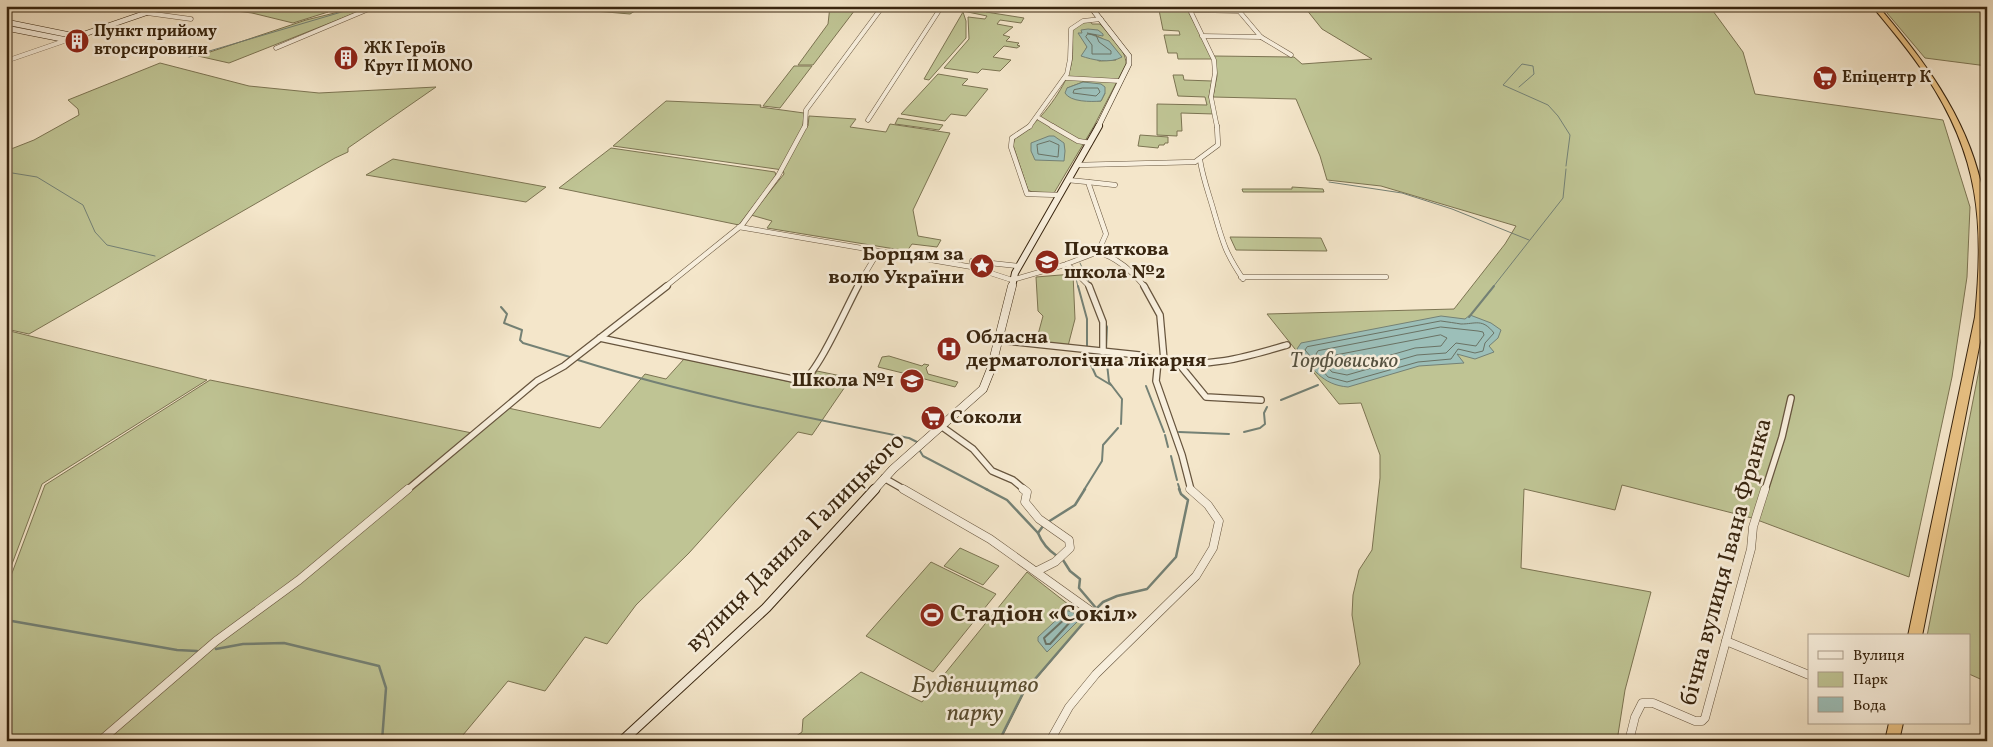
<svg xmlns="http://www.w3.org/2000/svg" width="1993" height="747" viewBox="0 0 1993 747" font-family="Vollkorn,serif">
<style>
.green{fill:#bfc494;stroke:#7c7452;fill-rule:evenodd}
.water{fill:#9cbfb9;stroke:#748175}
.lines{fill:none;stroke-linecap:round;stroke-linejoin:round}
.shore-far1{stroke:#6a7264;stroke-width:1}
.shore{stroke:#6a7264;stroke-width:2}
.stream-far2{stroke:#748175;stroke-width:1}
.stream-far1{stroke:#748175;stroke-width:2}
.stream{stroke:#748175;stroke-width:2.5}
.street-far3-casing{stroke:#67553e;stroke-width:5}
.street-far2-casing{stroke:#67553e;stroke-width:5.5}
.street-far1-casing{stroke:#67553e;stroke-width:8}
.street-casing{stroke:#67553e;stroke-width:9}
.secondary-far3-casing{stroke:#38250f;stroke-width:6}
.secondary-far2-casing{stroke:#38250f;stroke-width:8}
.secondary-far1-casing{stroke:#38250f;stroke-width:9}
.secondary-casing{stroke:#38250f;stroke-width:11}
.highway-casing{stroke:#38250f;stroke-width:2}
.street-far3{stroke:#f8efdd;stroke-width:4}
.street-far2{stroke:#f8efdd;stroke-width:4.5}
.street-far1{stroke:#f8efdd;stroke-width:5.5}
.street{stroke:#f8efdd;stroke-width:8}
.secondary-far3{stroke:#f8efdd;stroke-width:5}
.secondary-far2{stroke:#f8efdd;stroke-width:6}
.secondary-far1{stroke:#f8efdd;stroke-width:8}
.secondary{stroke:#f8efdd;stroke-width:9}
.highway{fill:#eac385;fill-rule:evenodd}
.labels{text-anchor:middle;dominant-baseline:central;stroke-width:5;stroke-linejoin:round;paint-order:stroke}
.far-poi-label{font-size:16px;font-weight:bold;fill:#38250f;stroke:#f8efdd;text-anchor:start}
.poi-label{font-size:20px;font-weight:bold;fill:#38250f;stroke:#f8efdd;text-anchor:start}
.water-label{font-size:21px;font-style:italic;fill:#565342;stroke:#f8efdd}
.near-street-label{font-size:24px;fill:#38250f;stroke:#f8efdd}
.near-poi-label{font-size:24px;font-weight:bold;fill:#38250f;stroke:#f8efdd;text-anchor:start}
.near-park-label{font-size:24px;font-style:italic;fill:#5a4d30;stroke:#f8efdd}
</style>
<rect width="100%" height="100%" fill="#f4e6ca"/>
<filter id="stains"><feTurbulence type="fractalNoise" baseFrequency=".004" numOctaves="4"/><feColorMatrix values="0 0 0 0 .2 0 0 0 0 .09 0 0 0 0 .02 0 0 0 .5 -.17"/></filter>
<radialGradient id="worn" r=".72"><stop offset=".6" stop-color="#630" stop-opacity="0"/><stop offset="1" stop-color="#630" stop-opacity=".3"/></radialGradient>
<g class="green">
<path d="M228,6H320L332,8L325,11L328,12L293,23L252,13L221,9Z"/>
<path d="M363,6H373L229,63L198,56L306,20Z"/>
<path d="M563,6H643L630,14L560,8Z"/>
<path d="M830,6H858L813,65H798L828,24Z"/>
<path d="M966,6H989L986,12L1024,18L1021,23L1000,20L997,24L1013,27L1003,35L1010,37L1006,41L1019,43L1017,45L1020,46L1017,48L1004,46L993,57L1011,60L1000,71L982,69L978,73L944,68L969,39L968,17L985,19L987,16L963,11Z"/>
<path d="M1324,6H1655L1713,11L1743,52L1755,94L1943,120L1970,207L1967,277L1952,377L1909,577L1752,518L1622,485L1615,510L1524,489L1521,568L1651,592L1625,690L1617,741H1306L1360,664L1352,615L1353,595L1359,570L1372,550L1380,478V455L1361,403L1339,404L1267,314L1454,309L1505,244L1516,226L1381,186L1327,180L1320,156L1296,99L1213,97L1217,76L1214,56L1294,57L1302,64L1372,59L1322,29L1306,9H1323Z"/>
<path d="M1885,6H1987V66L1925,58L1887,13Z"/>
<path d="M1159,10L1188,11L1213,59H1178L1177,53H1168L1164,35H1180L1179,31L1163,30Z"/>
<path d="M963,12L966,21V38L929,80L924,79Z"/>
<path d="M1090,21L1092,24H1100C1110,35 1126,49 1126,64L1094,126L1054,193L1032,192L1028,190L1013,145L1015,138C1036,126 1057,99 1067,77C1074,63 1073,46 1072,31L1079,24ZM1095,35L1103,39L1116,60L1099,61L1085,52L1087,46L1085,43ZM1083,82L1105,93L1101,101H1097L1067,88Z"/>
<path d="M160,63L249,86L319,93L436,87L348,148V152L335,158L29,334L6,329V151L34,140L79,115L78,109L68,100Z"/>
<path d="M794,66H812L780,108L763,106Z"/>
<path d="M938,74L968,79L962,85L988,89L966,116L951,114L945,121L901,114Z"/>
<path d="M1173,75H1183L1184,80L1212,81L1209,97L1214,114L1181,113L1182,131H1177V136L1157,135V104L1207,105L1205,97L1178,96Z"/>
<path d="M666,101L761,105L760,107L804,113L803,126H808L809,116L856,119L850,127L886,132L890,124L950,133L913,210L918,236L941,240L937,247L912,244L907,251L767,228L772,221L751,215L784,174L783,170L613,146Z"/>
<path d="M898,118L943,125L939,130L895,124Z"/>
<path d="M1140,135L1168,137V143H1165L1164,145H1159L1158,148L1138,146Z"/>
<path d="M611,148L775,172L776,176L739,225L559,188Z"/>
<path d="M393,159L546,187L526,202L366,175Z"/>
<path d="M1292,187L1323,189L1324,192H1243L1242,189H1292Z"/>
<path d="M1230,237L1321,238L1327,251L1236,250Z"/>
<path d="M1073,274L1075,319L1068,346L1036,342L1043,316L1038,311L1036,277Z"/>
<path d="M1987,329V682L1969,674V636H1927Z"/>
<path d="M6,330L207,380L42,484L6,580Z"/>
<path d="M889,356L922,366L924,364L929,365L926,368L928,374L958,382L955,387L917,377L918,373L911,375L878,367L882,357Z"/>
<path d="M684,359L805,385L810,382L817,371L851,378L812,435L798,432L689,553L636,605L607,644L585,637L545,691L508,681L458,741H6V589L45,485L210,380L477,434L508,408L600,428L645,374L666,379Z"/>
<path d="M960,548L999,566L983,585L944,566Z"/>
<path d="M931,562L996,594L933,672L866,636Z"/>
<path d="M1027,572L1087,619L1024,693L1000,741H789L802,732L803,719L861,672L922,702Z"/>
</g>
<g class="water">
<path d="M1088,29L1098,30L1103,34V36L1087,33L1109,41L1122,57C1110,64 1093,60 1081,56L1087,47L1078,33H1082L1081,30Z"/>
<path d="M1083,82L1101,84L1105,87V93L1101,101C1091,102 1070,102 1065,93L1067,88Z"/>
<path d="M1049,136H1054L1064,143L1065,151L1064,161L1035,160L1031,151V143Z"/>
<path d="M1470,315L1491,323L1501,330L1498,338L1489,346L1494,352L1475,359L1457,354L1464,363L1419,366L1348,387C1322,385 1312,368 1297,349L1301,343L1441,316L1465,319Z"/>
<path d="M1066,611C1071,610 1079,615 1078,621L1047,652L1038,641V637Z"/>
</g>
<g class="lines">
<g class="shore-far1">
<path d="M1088,34L1096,35L1099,42L1111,51V54H1092V45L1086,37Z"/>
<path d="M1083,88H1098L1100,92L1096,96L1073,93L1074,90Z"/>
<path d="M1050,141L1059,145L1058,157L1038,154L1037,145Z"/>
<path d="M1441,321C1448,322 1455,323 1461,324C1476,324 1482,318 1494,333L1485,343L1483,351L1475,353L1458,349L1451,359L1418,362L1347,382L1328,377L1305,350L1307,347Z"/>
<path d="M1441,327L1478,331L1483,332L1484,335L1476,346L1456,343L1446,353L1417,355L1347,375L1332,372L1316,354L1318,351Z"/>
<path d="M1441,335L1447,338L1441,346L1415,348L1346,368L1337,366L1331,359L1332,356Z"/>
</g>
<path class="shore" d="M1068,616L1071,621L1050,644H1046L1044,638Z"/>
<g class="stream-far2">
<path d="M189,57L362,6"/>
<path d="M1519,87L1534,74L1533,66L1522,64L1503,85L1548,105L1558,116L1570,135L1566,166"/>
<path d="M6,172L37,177L83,205L95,232L107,245L155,256"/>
<path d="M1329,182L1402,193L1452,209L1529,240"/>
<path d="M1080,263L1091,286"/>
<path d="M1075,274L1078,287"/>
<path d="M1493,287L1563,198L1566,169"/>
</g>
<g class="stream-far1">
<path d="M1078,286L1087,319V347"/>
<path d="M501,307L507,314L504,323L522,330L520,340L523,343L570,357"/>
<path d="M1469,317L1494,286"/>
<path d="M1105,323L1107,327L1106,350"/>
<path d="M1106,355L1109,382L1122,399L1121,424"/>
<path d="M1087,356L1096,376L1111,385"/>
<path d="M578,360C686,394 798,416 909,438L917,442"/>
<path d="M1146,386L1164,432"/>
<path d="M1281,400L1318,385"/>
<path d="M1179,432L1229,434"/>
<path d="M1244,432L1260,428L1265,424L1264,413L1267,407"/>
<path d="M1165,435L1168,447"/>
<path d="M920,451L923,456L988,490"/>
<path d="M1171,456L1177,480"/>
<path d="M1178,484L1180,490"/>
<path d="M1084,490L1102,461L1103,445L1118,428"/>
</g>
<g class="stream">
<path d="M986,489L1007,500L1038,533"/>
<path d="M1048,522L1075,505L1085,489"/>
<path d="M1043,526L1038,533C1042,543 1048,550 1057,556"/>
<path d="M1063,560L1070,571L1080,579L1079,588L1096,608"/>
<path d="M1094,611L1103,602L1117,596L1147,589L1176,557L1188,500L1181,494L1179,489"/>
<path d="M6,620L177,650L197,651"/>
<path d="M216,649L243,644L284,643L379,666L386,688L382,741"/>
<path d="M999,741L1023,693L1091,614"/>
</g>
<defs>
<g id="street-far3">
<path d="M1188,6L1214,60L1215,73L1211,97L1217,127"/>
<path d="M1190,10L1239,11L1261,37L1291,55"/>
<path d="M147,13L191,19"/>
<path d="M1202,36L1261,37"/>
<path d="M276,48L376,6"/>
<path d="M6,61L67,40"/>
<path d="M1066,78L1120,81"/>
<path d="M1039,118L1054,127"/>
<path d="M868,120L942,6"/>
<path d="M805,127L806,110L883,6"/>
<path d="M1029,127L1067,74L1070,59L1071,29L1083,21L1101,19"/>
</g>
<g id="street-far2">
<path d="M1030,126L1012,138L1011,147L1027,194L1060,195"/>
<path d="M1052,126L1078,141L1090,143"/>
<path d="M1200,160C1203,179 1209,194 1214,212C1223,243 1225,252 1243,279"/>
<path d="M1077,165L1195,162L1218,145L1217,126"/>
<path d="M1088,182L1115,185"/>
<path d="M739,227L972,267"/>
<path d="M1098,252C1118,258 1132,271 1145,287"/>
<path d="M1067,264L1090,287"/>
<path d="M1018,266L972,261V267L1012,280L1064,265L1098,252L1106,234L1088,182L1068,180"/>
<path d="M1241,277H1386"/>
<path d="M665,287L742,225L778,176L805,126"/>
<path d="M857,287L878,252"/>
</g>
<g id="street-far1">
<path d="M1089,286L1103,322V352"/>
<path d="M1144,286L1160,315L1164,360L1158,361L1156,381L1182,455L1191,490"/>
<path d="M600,338L802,381C817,375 848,304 858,286"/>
<path d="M998,340L1139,355L1158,361"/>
<path d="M1164,360C1207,369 1246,357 1287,345"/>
<path d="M1179,364L1206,397L1261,400"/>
<path d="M941,426L973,449L992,471L1013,480L1025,490"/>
<path d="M884,478L905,490"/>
<path d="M407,490L537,381L564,366L667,286"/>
<path d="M1765,490L1782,437L1791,398"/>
</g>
<g id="street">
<path d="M903,489L990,539L1092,612"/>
<path d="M1023,489L1027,492L1025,502L1039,519L1069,540L1070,548L1055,562L1037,571"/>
<path d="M1726,641L1809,675"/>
<path d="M100,741L216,641L299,580L408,489"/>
<path d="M1050,741L1069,707L1096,674L1196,576L1213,548L1219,521L1208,505L1190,489"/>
<path d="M1629,741L1635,717L1642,703H1653L1695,721H1702L1705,718L1751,549L1753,527L1765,489"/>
</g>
<g id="secondary-far3">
<path d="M1090,6L1129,56V64L1098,127"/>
<path d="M6,22L75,36"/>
<path d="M6,28L67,40L166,6"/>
</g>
<path id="secondary-far2" d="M1012,287L1015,273L1099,126"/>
<path id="secondary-far1" d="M874,490L893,469L983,389L991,369L1012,286"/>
<path id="secondary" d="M622,741L766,608L875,489"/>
<g id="highway">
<path d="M1872,6H1878C1923,59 1965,115 1981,183C1991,226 1988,274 1985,317L1922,636H1908L1975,317C1984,223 1980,157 1926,76C1910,51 1891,29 1872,6Z"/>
<path d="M1889,723H1903L1899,741H1885Z"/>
</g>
</defs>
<use href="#street-far3" class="street-far3-casing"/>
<use href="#street-far2" class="street-far2-casing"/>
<use href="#street-far1" class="street-far1-casing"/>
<use href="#street" class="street-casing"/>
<use href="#secondary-far3" class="secondary-far3-casing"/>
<use href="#secondary-far2" class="secondary-far2-casing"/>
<use href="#secondary-far1" class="secondary-far1-casing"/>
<use href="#secondary" class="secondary-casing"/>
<use href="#highway" class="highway-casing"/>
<use href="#street-far3" class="street-far3"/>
<use href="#street-far2" class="street-far2"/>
<use href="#street-far1" class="street-far1"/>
<use href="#street" class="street"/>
<use href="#secondary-far3" class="secondary-far3"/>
<use href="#secondary-far2" class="secondary-far2"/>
<use href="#secondary-far1" class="secondary-far1"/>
<use href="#secondary" class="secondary"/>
<use href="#highway" class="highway"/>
</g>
<defs>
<symbol id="building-disc" viewBox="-11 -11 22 22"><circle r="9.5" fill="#8f2418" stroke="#f8efdd"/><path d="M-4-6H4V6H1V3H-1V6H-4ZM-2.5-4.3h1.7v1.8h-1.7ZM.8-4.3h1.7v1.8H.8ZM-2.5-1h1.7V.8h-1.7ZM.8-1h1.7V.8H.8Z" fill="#fff"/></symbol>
<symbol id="supermarket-disc" viewBox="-11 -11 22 22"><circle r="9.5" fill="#8f2418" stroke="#f8efdd"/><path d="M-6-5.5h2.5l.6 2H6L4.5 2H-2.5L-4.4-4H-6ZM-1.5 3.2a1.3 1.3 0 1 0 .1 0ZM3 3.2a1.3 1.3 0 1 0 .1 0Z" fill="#fff"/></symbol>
<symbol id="school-disc" viewBox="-11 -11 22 22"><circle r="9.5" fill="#8f2418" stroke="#f8efdd"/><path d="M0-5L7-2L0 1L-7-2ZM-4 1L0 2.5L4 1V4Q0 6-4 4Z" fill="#fff"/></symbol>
<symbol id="sight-disc" viewBox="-11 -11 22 22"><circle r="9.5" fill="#8f2418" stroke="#f8efdd"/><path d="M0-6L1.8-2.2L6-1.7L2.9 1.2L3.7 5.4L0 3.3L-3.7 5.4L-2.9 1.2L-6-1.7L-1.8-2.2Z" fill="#fff"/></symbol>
<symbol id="hospital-disc" viewBox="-11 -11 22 22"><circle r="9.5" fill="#8f2418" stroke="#f8efdd"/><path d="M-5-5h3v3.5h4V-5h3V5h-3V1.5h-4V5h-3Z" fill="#fff"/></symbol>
<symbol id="stadium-disc" viewBox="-11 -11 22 22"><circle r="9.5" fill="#8f2418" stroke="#f8efdd"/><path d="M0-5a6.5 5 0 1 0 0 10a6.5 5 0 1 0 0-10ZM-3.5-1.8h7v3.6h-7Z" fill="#fff"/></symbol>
</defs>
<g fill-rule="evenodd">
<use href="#building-disc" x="63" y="27" width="28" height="28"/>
<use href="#building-disc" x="332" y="44" width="28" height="28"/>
<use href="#supermarket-disc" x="1811" y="64" width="28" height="28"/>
<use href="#school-disc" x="1033" y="248" width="28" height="28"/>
<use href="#sight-disc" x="968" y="252" width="28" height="28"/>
<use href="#hospital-disc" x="935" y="335" width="28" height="28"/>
<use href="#school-disc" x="898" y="367" width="28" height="28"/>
<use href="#supermarket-disc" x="919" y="404" width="28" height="28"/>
<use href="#stadium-disc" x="918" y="601" width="28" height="28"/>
</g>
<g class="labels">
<g class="far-poi-label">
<text x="94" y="32">Пункт прийому<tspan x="94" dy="18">вторсировини</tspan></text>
<text x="364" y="49">ЖК Героїв<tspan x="364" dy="18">Крут ІІ MONO</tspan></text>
<text x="1842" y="78">Епіцентр К</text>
</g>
<g class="poi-label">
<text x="1064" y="250">Початкова<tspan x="1064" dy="23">школа №2</tspan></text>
<text x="964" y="255" text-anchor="end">Борцям за<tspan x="964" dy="23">волю України</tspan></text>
<text x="966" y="338">Обласна<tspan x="966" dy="23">дерматологічна лікарня</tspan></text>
<text x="894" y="381" text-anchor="end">Школа №1</text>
<text x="950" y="418">Соколи</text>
</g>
<g class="water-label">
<text x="1344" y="361">Торфовисько</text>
</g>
<g class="near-street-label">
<text transform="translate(796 543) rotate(-45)">вулиця Данила Галицького</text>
<text transform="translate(1727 562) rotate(-75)">бічна вулиця Івана Франка</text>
</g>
<g class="near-poi-label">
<text x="950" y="615">Стадіон «Сокіл»</text>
</g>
<g class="near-park-label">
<text x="975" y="686">Будівництво<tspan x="975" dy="28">парку</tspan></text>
</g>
</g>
<rect width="1993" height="747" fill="none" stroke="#f4e6ca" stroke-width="25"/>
<rect x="8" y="8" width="1978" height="732" fill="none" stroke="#38250f" stroke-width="2.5"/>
<rect x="12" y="12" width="1968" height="722" fill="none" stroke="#38250f"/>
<rect x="1808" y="634" width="162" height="90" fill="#f8efdd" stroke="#ab9e8b"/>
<rect x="1818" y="651" width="25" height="8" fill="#f8efdd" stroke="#ab9e8b"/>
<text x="1853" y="660" font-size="15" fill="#38250f">Вулиця</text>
<rect x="1818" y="672" width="25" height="15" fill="#bfc494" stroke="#ab9e8b"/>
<text x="1853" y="684" font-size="15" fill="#38250f">Парк</text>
<rect x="1818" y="697" width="25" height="15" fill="#9cbfb9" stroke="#ab9e8b"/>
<text x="1853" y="710" font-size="15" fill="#38250f">Вода</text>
<rect width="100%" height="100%" filter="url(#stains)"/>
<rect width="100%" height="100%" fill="url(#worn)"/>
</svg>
